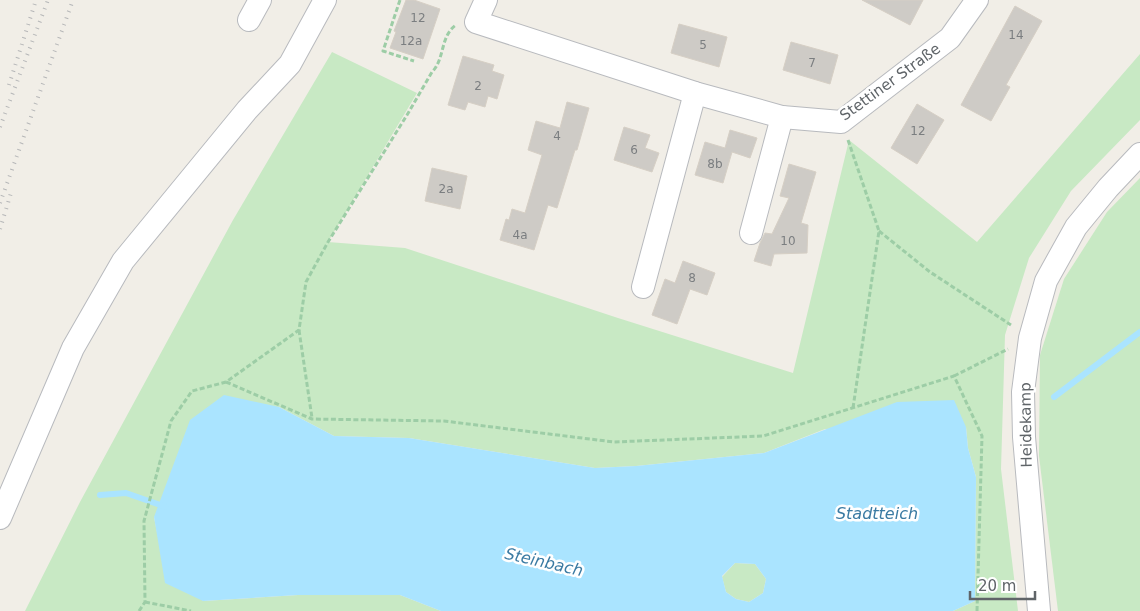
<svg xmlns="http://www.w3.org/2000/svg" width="1140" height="611" viewBox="0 0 1140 611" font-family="'DejaVu Sans',sans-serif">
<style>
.green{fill:#c8e9c4}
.water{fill:#aae4ff;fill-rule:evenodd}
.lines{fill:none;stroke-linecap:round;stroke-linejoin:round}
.stream{stroke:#aae4ff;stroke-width:6}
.building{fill:#cecbc6;stroke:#d6cfc5}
.minor-casing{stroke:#b8babe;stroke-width:24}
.path{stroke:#9dcda6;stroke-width:3;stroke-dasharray:5 2.5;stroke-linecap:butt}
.minor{stroke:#fff;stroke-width:22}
.rail{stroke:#b6b7b8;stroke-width:4;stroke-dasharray:1 6;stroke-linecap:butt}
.labels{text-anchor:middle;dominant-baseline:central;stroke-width:5;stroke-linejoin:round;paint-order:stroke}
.number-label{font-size:12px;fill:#7b7e80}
.street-label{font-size:15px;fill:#5f6468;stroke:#fff}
.water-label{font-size:16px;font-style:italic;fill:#3b7ba3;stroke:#fff}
</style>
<rect width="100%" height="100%" fill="#f1eee7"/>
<g class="green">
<path d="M332,52L417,93L328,242L405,248L618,318L793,373L849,140L977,242L1140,54V120L1071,191L1029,258L1005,335L1001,469L1018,611H953L975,601L976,477L968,448L966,427L825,429L764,453L636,466L595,468L409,438L334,436L279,407L154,517L160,547L203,601L298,595H400L441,611H25L80,502L233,220Z"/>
<path d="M1140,178V611H1058L1039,456L1040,355L1064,279L1107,212Z"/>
<path d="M735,563L755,564L766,579L763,593L749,602L736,599L726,592L722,577Z"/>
</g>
<path class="water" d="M224,395L279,407L334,436L409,438L595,468L636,466L764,453L897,402L954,400L966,427L968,448L976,477L975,601L953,611H441L400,595H298L203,601L165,583L154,517L190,420ZM735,563L755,564L766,579L763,593L749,602L736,599L726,592L722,576Z"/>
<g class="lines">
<g class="stream">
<path d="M1054,397L1140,332"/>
<path d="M100,495L126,493L166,507"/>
</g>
</g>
<g class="building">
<path d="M406,0H414L440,9L423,59L390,48L396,32L394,31Z"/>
<path d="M862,0H923L910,25Z"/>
<path d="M1015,6L1042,21L1006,85L1010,87L991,121L961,105Z"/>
<path d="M679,24L727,37L719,67L671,53Z"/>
<path d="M791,42L838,55L830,84L783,70Z"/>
<path d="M463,56L494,65L492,71L504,75L497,99L488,96L485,107L468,102L465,110L448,105Z"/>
<path d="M567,102L589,108L577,150H575L557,208L548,205L534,250L500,240L506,219L509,220L512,209L525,213L542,155L528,150L536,121L560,128Z"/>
<path d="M917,104L944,120L917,164L891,148Z"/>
<path d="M624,127L650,135L645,148L659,153L652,172L614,160Z"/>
<path d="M730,130L757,138L750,158L732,152L723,183L695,175L705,142L725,148Z"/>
<path d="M789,164L816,172L801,223L808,225L807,253L774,254L771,266L754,261L760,243L765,233L772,234L789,198L780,196Z"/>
<path d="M432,168L467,176L460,209L425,201Z"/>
<path d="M683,261L715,273L707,295L690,289L677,324L652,315L665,279L675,283Z"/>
</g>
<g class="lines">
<defs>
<g id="minor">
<path d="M486,0L476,22L695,93L782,117L841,122L950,38L977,0"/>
<path d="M249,20L260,0"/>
<path d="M751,233L782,117"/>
<path d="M643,287L695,93"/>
<path d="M0,518L73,348L123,261L247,110L290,64L325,0"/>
<path d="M1039,611L1024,437L1023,392L1030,338L1046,281L1076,227L1108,188L1140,154"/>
</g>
</defs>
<use href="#minor" class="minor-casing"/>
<g class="path">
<path d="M400,0L383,51L414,61"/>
<path d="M848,140L879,231L853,408"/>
<path d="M879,231L930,272L1011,325"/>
<path d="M299,330L312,418"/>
<path d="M954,376L1008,349"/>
<path d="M226,382L312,419L444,421L614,442L763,436L954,376L982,436L977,611"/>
<path d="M145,602L191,611"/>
<path d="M139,611L145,602L144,521L171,421L192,391L226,382L299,330L306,282L328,242L407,115L432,72C445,59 440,36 456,25"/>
</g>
<use href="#minor" class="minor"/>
<g class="rail">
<path d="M9,85L36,0"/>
<path d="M0,127L48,0"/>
<path d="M0,203L73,0"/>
<path d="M0,229L11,193"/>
</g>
</g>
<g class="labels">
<g class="number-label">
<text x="418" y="18">12</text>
<text x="1016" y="35">14</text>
<text x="411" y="41">12a</text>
<text x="703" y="45">5</text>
<text x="812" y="63">7</text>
<text x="478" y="86">2</text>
<text x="918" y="131">12</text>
<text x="557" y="136">4</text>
<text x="634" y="150">6</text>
<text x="715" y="164">8b</text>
<text x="446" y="189">2a</text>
<text x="520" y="235">4a</text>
<text x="788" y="241">10</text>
<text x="692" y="278">8</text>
</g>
<g class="street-label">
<text transform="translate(890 82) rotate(-36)">Stettiner Straße</text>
<text transform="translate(1026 425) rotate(-91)">Heidekamp</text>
</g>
<g class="water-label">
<text x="877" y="513">Stadtteich</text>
<text transform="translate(544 562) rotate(13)">Steinbach</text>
</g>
</g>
<path d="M970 591v8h65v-8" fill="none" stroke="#5f6468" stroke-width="2.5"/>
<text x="978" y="591" font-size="15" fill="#5f6468" stroke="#ffffff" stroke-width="4" paint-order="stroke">20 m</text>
</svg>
